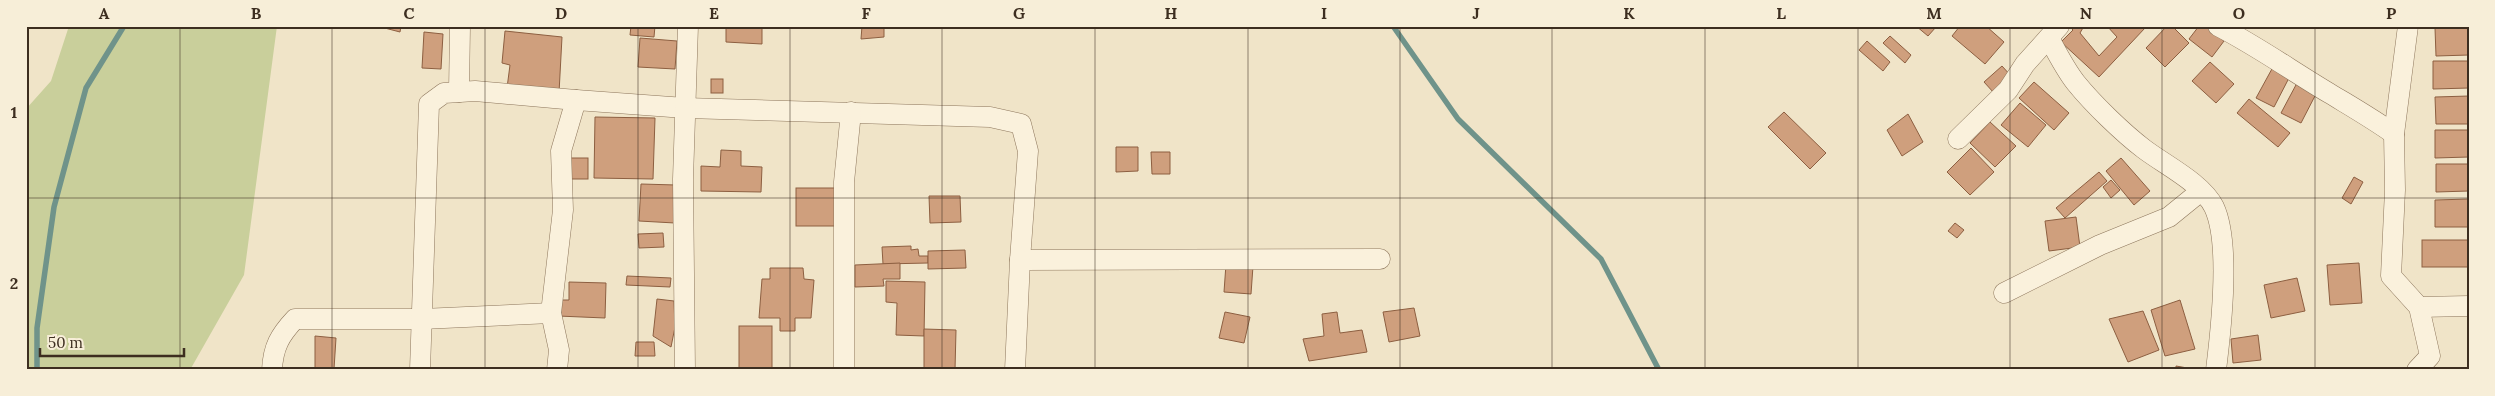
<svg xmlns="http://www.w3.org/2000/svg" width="2495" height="396" viewBox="0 0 2495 396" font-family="Lora,serif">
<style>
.green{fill:#c9cf9b}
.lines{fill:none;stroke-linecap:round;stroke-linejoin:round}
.stream{stroke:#6f938a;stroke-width:5.5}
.building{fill:#cf9f7d;stroke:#8d5f41}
.street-casing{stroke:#8d765c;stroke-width:21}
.street{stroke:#faf1dc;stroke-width:20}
.grid{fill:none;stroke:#3d2e20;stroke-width:1;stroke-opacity:0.55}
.neatline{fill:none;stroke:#3d2e20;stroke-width:2}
.grid-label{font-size:16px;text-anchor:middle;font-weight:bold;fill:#3d2e20}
</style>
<rect width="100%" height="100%" fill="#f0e4c8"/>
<path class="green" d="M69,26H277L244,275L190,370H26V109L51,81Z"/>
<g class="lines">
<g class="stream">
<path d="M1393,26L1458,119L1601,259L1659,370"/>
<path d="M37,370V328L54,207L86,88L124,26"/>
</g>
</g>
<g class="building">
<path d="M377,26H401L400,32Z"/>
<path d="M631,26H655L654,37L630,35Z"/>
<path d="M726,26H762V44L726,42Z"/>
<path d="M862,26H884V37L861,39Z"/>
<path d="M1916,26H1935L1936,27L1928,36Z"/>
<path d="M1960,26H1986L2004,42L1985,64L1952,36Z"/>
<path d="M2069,26H2084L2080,33L2099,56L2117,37L2107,26L2145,28L2099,77L2061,42L2073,30Z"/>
<path d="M2167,26H2172L2189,43L2165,67L2146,48Z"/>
<path d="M2199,26H2205L2224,41L2212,57L2189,39Z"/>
<path d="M2469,27V55L2436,56L2435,28Z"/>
<path d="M505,31L562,37L559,93L507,88L510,65L502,63Z"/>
<path d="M424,32L443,34L441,69L422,68Z"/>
<path d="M1890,36L1911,55L1905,63L1883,43Z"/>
<path d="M640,38L677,41L675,69L638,67Z"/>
<path d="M1867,41L1890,62L1883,71L1859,50Z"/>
<path d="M2433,61H2469V88L2433,89Z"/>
<path d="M2210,62L2234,84L2216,103L2192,81Z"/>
<path d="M2002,66L2012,77L1994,93L1984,82Z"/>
<path d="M2273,67L2290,76L2274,107L2256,98Z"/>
<rect x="711" y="79" width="12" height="14"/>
<path d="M2034,82L2069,113L2054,130L2019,98Z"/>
<path d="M2297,83L2317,92L2301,123L2281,113Z"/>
<path d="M2469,96V124H2436L2435,97Z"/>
<path d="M2249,99L2290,133L2278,147L2237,113Z"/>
<path d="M2020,103L2046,125L2028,147L2001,125Z"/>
<path d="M1784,112L1826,153L1810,169L1768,127Z"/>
<path d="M1908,114L1923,142L1902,156L1887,130Z"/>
<path d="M595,117L655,118L653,179L594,178Z"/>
<path d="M1990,122L2016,146L1995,167L1970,143Z"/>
<path d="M2435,130H2469V157L2435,158Z"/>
<path d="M1116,147H1138V171L1116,172Z"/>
<path d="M1971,148L1994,172L1970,195L1947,172Z"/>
<path d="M721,150L741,151V166L762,167L761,192L701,191V166L720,167Z"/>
<path d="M1151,152H1170V174H1152Z"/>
<rect x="567" y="158" width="21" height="21"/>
<path d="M2121,158L2150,191L2134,205L2106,171Z"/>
<path d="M2436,164H2469V191L2436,192Z"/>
<path d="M2099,172L2107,181L2065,218L2056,208Z"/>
<path d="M2354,177L2363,182L2351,204L2342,198Z"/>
<path d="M2111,180L2120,190L2111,198L2103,187Z"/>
<path d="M641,184L676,185L675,223L639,221Z"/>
<rect x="796" y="188" width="42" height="38"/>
<path d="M929,196H960L961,222L930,223Z"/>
<path d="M2469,199V227H2435V200Z"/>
<path d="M2076,217L2080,247L2049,251L2045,221Z"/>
<path d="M1955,223L1964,230L1957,238L1948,231Z"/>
<path d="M663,233L664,247L639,248L638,234Z"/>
<rect x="2422" y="240" width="47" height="27"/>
<path d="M911,246V250L918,249L919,256H928V263L883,264L882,247Z"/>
<path d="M965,250L966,268L928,269V251Z"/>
<path d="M900,263V279H883L884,286L855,287V265Z"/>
<path d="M2359,263L2362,303L2330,305L2327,265Z"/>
<path d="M1226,264L1253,266L1251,294L1224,292Z"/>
<path d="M770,268H803L804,279L814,280L811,318H795V331H780V318H759L762,279H770Z"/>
<path d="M627,276L671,278L670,287L626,285Z"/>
<path d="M2297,278L2305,311L2271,318L2264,285Z"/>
<path d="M886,281L925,282L924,336L896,335L897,303L886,302Z"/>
<path d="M569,282L606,283L605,318L558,316L559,300H569Z"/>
<path d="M657,299L674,301L675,327L671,347L653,336Z"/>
<path d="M2180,300L2195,349L2165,356L2151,310Z"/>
<path d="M1414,308L1420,336L1389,342L1383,312Z"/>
<path d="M2143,311L2159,350L2128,362L2109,319Z"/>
<path d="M1225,312L1250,317L1244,343L1219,338Z"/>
<path d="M1337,312L1340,333L1362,330L1367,352L1309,361L1303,339L1324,336L1322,314Z"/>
<rect x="739" y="326" width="33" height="44"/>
<path d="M924,329L956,330L955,370H924Z"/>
<path d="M2258,335L2261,360L2233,363L2231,339Z"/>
<path d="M315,336L336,338L334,369H315Z"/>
<path d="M636,342H654L655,356H635Z"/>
<path d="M2176,366L2193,369L2176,370Z"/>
</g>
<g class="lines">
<defs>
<g id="street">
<path d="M2218,26C2257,46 2292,71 2329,93C2352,107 2373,119 2394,134"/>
<path d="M2408,26L2394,134L2395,190L2391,276L2419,307L2430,356L2417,370"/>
<path d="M2049,38C2057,53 2065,69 2076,83C2093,104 2123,133 2144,149C2165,165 2202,183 2214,207C2231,243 2221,330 2216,370"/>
<path d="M459,92L460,26"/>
<path d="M576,100L685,108L990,117L1021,124L1028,151L1020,260L1380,259"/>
<path d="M1958,139L2008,90L2025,64L2059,26"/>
<path d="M2004,293L2100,245L2169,217L2201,191"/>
<path d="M2419,307L2469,306"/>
<path d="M272,370C273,347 280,335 295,319H422L551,313"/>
<path d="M420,370L429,104L444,93L475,91L576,100L561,151L563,210L551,313L559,350L557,370"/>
<path d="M685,370L683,179L688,26"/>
<path d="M844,370V182L851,112"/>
<path d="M1015,370L1020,260"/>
</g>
</defs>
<use href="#street" class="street-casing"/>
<use href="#street" class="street"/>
</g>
<path class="grid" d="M180,26V370M332,26V370M485,26V370M638,26V370M790,26V370M942,26V370M1095,26V370M1248,26V370M1400,26V370M1552,26V370M1705,26V370M1858,26V370M2010,26V370M2162,26V370M2315,26V370M26,198H2469"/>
<rect width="2495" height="396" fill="none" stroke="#f7eed8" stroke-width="55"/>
<path d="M40 348v8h144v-8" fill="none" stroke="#3d2e20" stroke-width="2.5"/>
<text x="48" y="348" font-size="15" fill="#3d2e20" stroke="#f7eed8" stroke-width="4" paint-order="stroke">50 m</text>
<rect x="28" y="28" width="2440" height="340" class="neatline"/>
<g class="grid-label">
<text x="104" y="19">A</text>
<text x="256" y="19">B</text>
<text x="409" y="19">C</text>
<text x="561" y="19">D</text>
<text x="714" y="19">E</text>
<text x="866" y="19">F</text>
<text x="1019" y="19">G</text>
<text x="1171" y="19">H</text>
<text x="1324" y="19">I</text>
<text x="1476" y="19">J</text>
<text x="1629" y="19">K</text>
<text x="1781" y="19">L</text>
<text x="1934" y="19">M</text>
<text x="2086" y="19">N</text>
<text x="2239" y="19">O</text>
<text x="2391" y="19">P</text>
<text x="14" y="118">1</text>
<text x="14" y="289">2</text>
</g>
</svg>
